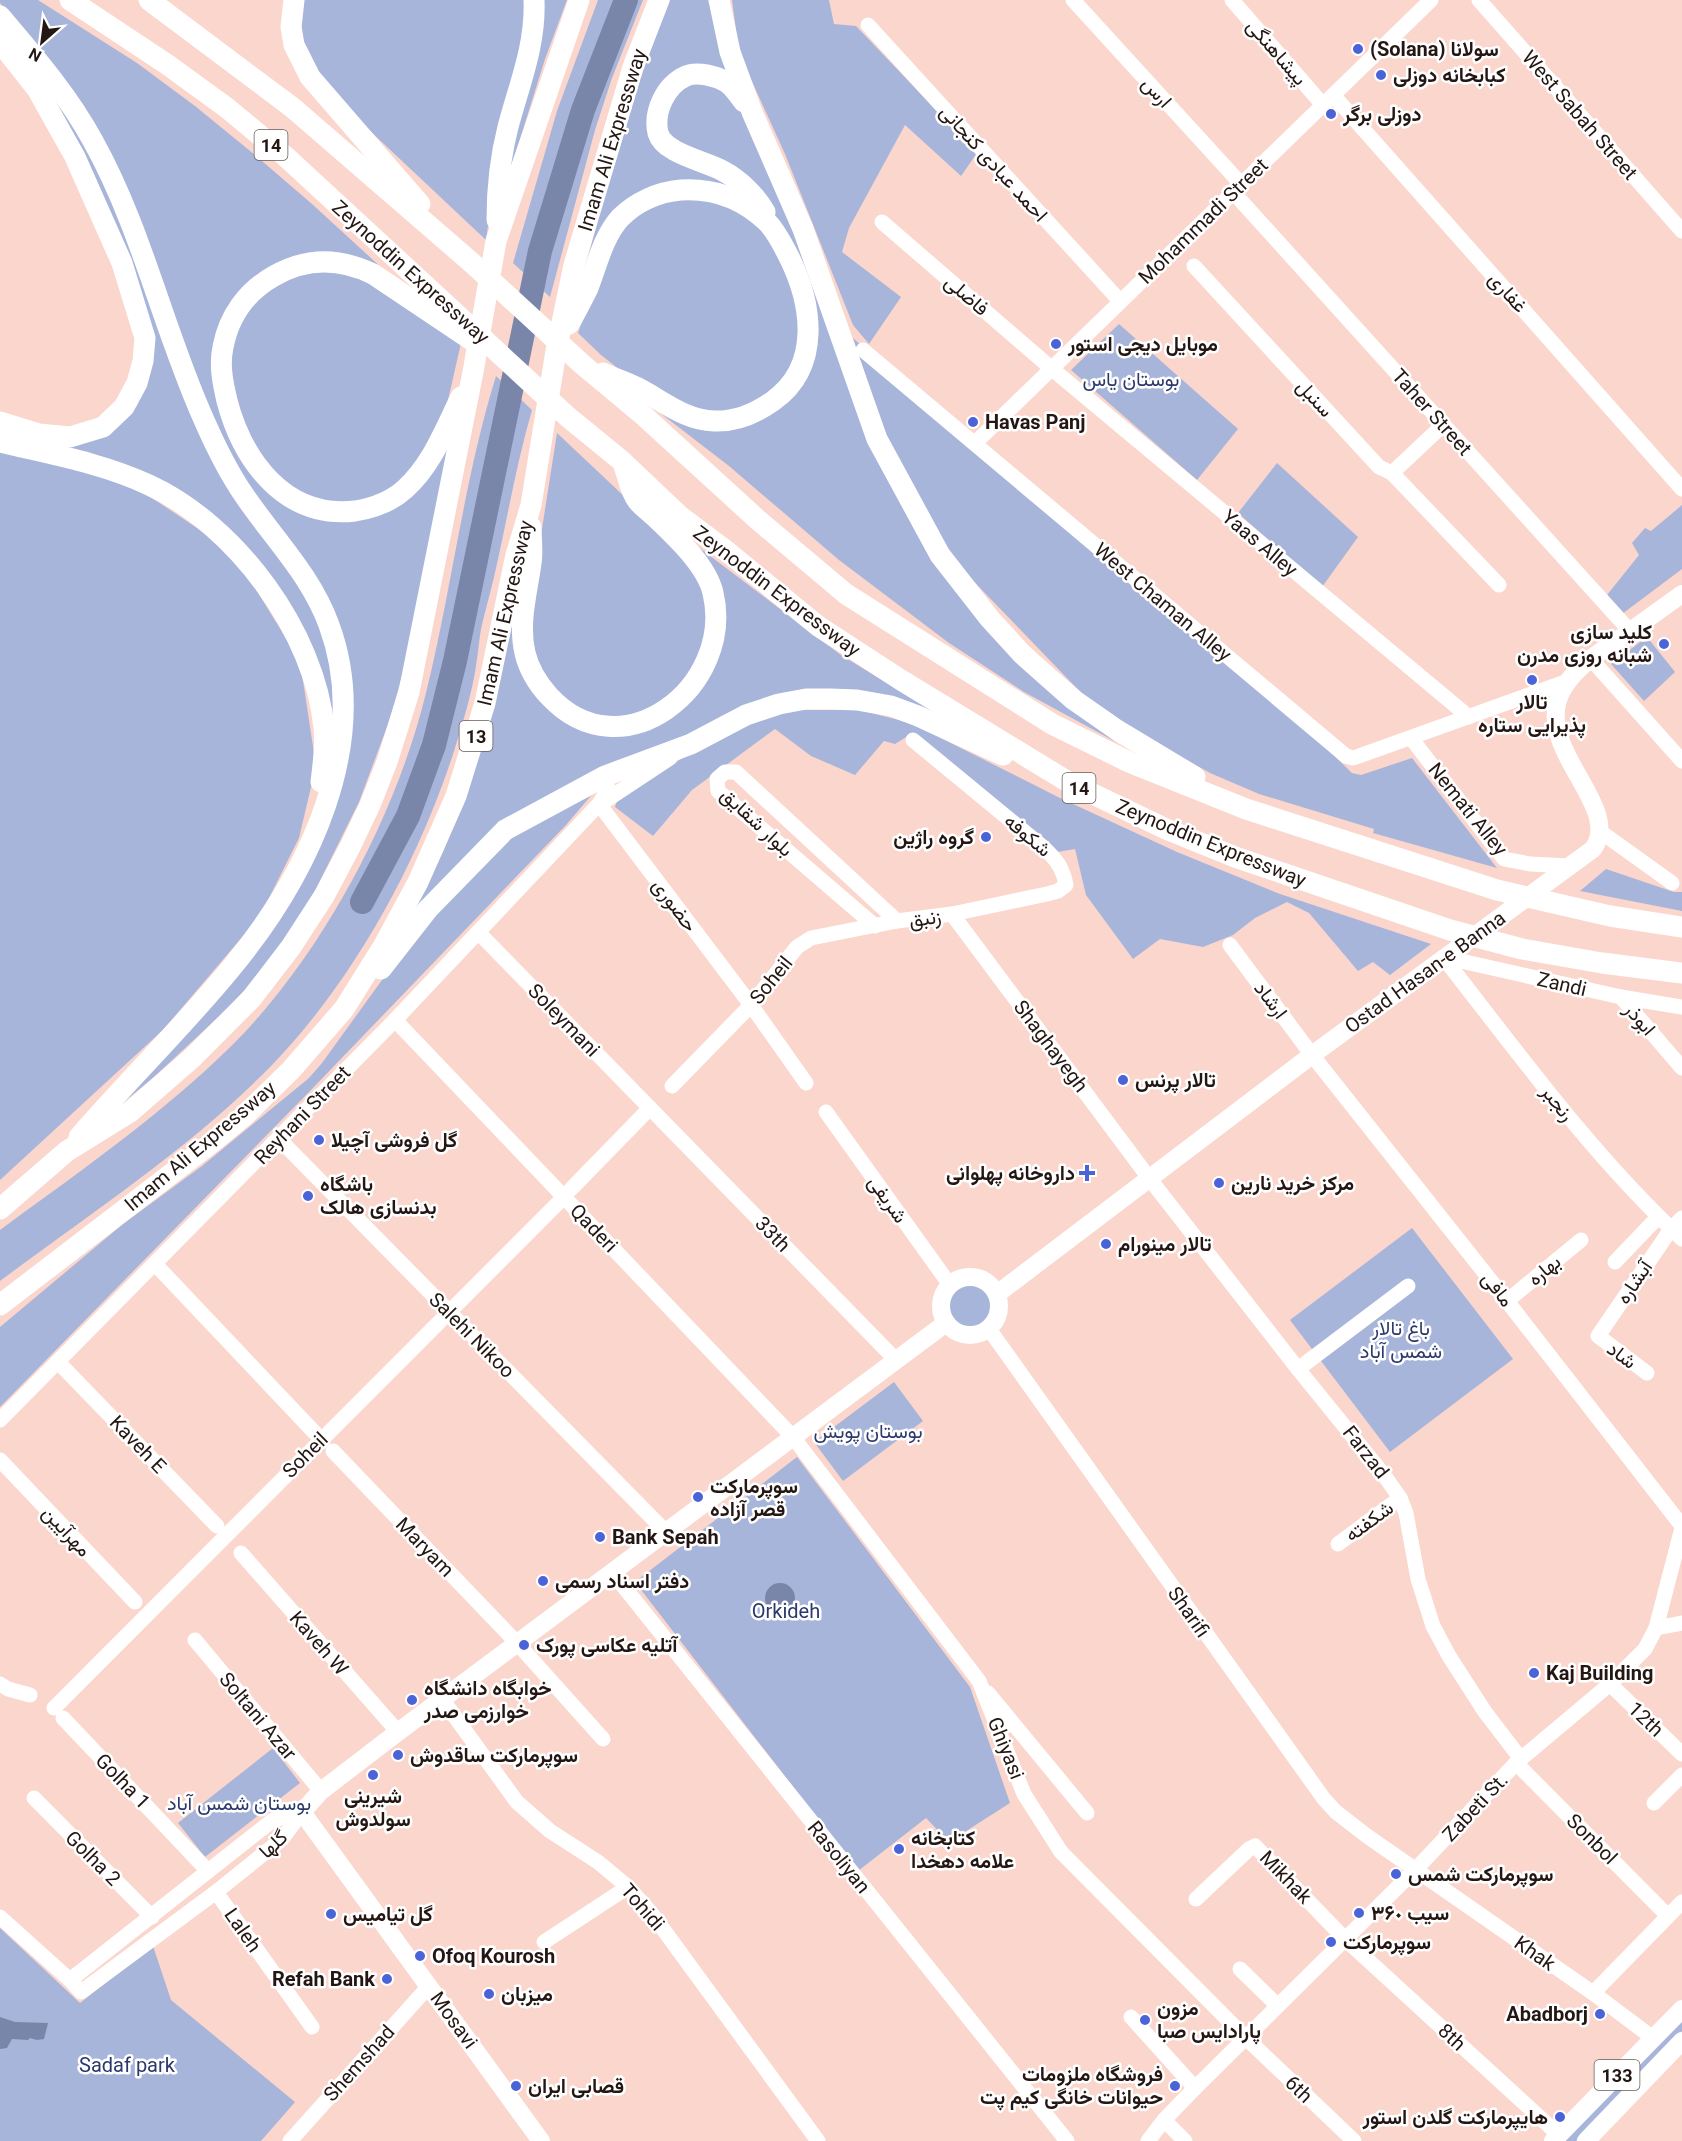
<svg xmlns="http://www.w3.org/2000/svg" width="1682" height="2141" viewBox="0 0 1682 2141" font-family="Roboto,Vazirmatn,sans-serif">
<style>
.green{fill:#a8b5da}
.water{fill:#7985a9}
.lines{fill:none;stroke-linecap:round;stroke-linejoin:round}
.river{stroke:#7985a9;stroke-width:24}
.minor{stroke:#fff;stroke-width:15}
.major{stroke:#fff;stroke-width:18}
.highway{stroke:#fff;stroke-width:21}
.poi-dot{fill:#4a63d7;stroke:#fff;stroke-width:2}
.labels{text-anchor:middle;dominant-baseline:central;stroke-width:5;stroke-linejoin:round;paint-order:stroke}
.shield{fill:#fff;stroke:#655c5a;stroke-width:1.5}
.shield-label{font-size:18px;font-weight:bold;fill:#231613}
.poi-label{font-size:20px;font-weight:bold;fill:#231613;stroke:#fff;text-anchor:start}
.street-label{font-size:20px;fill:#231613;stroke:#fff}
.park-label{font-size:20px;fill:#2c396b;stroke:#fff}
</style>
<rect width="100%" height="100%" fill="#fbd6cc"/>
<g class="green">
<path d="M0,0H38L137,63L195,106L255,155L312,204L384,270L264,274L215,371L276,496L382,510L452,428L405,665L390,719L359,802L307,907L255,979L228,1008L154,1077L90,1130L309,862L348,670L231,461L165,307L31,37L0,3Z"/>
<path d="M301,0H526L528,15L499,147L486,240L368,129L330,90L302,48Z"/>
<path d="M541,0H567L545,59L502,197Z"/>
<path d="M598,0H643L612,78L595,130L550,297L513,263L557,111Z"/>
<path d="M670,0H710L811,269L877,454L1031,675L1116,742L1024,692L949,643L839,560L729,466L629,389L639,394L748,421L815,341L756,206L652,191L585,269C608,177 634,88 670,0Z"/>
<path d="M732,0H829L834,24L856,26L977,153L961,176L905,125L849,228L842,252L901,297L869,344L853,325L785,154L739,53Z"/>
<path d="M0,28L60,98L109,190L169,352L330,643L337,728L230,537L43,442L136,407L146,386L148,329Z"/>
<path d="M703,194L762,225L800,299L797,359L774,392L743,410L699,414L620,370L601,355L578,333L610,240L646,206Z"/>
<path d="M304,270L361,274L461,343L446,409L416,471L370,501L327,504L288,489L246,435L228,360L244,313L267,288Z"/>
<path d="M1119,324L1238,429L1197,480L1071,370Z"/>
<path d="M853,338L1040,507L1292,715L1352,773L1361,775L1412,758L1497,868L1373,833L1374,829L1259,794L1210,773L1145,737L1091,703L953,560L884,431Z"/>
<path d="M496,376L532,410C516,465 507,521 494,577C490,594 485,611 481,629C479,641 478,653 476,666C472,693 463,722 455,748C419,861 354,980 272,1065C192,1147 91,1213 0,1281V1230C83,1169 173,1107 245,1032C328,943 397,812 426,693C452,588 464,479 496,376Z"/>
<path d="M557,433L627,499L699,576L709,614L696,671L649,713L605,720L563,702L533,657L529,612Z"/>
<path d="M0,450L131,484L233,552L300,661L316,766L299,838L260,916L164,1029L0,1180Z"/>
<path d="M1277,463L1358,537L1322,587L1238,513Z"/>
<path d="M639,495L701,549L841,655L960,728L917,706L754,702L720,717L685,737L545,798L391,952L443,852L473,775L526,556L519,649L589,732L684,700L719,590Z"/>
<path d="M1682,505V569L1622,614L1607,595L1639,555L1632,543L1645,528L1651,531Z"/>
<path d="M1647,637L1675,672L1644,701L1611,664Z"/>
<path d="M794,710H859L911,723L1060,798L1177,852L1280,894L1431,944L1390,975L1373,962L1358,971L1309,913L1287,902L1255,918L1233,935L1203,947L1160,939L1133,959L1086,895L1075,849L1057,852L911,734L895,744L884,741L855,775L811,756L775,729L692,790L653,836L615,807L617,801L690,753L755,719Z"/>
<path d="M601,784L566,825L311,1090L0,1407V1327L123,1224L202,1166L309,1078L322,1063L382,980L449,893L489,852Z"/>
<path d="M1606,869L1674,892H1682V911L1580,891Z"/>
<path d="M1412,1228L1513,1359L1390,1452L1290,1320Z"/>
<circle cx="970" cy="1306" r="22"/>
<path d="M894,1382L923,1421L843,1481L814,1442Z"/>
<path d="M797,1457L970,1687L1010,1803L949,1842L926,1818L858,1871L635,1582Z"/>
<path d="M273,1748L300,1783L205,1857L178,1823Z"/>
<path d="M0,1928L80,2003L153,1946L171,2000L295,2102L261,2141H0Z"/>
<path d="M1682,2020V2031L1576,2141H1565Z"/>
</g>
<g class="water">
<circle cx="780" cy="1598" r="15"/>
<path d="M0,2017L15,2022L48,2023L44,2039L37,2040L30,2038L28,2040L12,2039L7,2048L0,2049Z"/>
</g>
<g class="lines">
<path class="river" d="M362,902L408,816L434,745L455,661L540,251L583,110L626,0"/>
<g class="minor">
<path d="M1073,0L1241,184"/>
<path d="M1232,0L1323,105"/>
<path d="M1479,0L1682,231"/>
<path d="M868,25L1120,301"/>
<path d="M1333,95L1682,489"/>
<path d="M1233,192L1630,631"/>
<path d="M882,222L1051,368L1469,717"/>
<path d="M1194,266L1379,467L1392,473L1499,585"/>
<path d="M863,350L1346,756L1353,758L1359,756L1568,681"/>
<path d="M975,443L1431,0"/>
<path d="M1392,473L1443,425"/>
<path d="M1591,659L1682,761"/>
<path d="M1411,738L1504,859L1530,864L1570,866"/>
<path d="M602,803L670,758"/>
<path d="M599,804L751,1005L806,1083"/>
<path d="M1601,832L1672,883"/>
<path d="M952,914L1149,1178L1298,1369L1384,1475L1400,1498L1406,1513L1418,1579L1433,1626L1449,1656L1485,1712L1521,1759"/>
<path d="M875,926L718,791L717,779L725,772H736L897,921"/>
<path d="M478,932L896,1360"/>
<path d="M1230,945L1312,1055L1507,1301L1682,1526"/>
<path d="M1443,957C1519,1054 1592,1155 1682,1239"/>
<path d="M1443,957L1621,997L1682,1007"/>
<path d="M1621,997L1682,1068"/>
<path d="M395,1020L793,1437L979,1681L1024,1794L1061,1852L1245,2037L1354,2141"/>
<path d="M672,1086L751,1005L797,947L811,938L897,921L952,914L1047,894L1058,891L1066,885C1063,868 1056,859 1043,847L913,740"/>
<path d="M826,1112L950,1285"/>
<path d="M279,1139L666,1532"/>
<path d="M571,1189L650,1108"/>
<path d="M1615,1262L1658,1217"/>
<path d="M155,1264L315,1433"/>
<path d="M1507,1301L1581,1240"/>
<path d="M989,1329L1324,1799L1336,1812L1367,1836L1593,1993L1653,2038"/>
<path d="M58,1362L217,1526"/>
<path d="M1298,1369L1408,1286"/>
<path d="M1647,1373L1598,1336L1671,1229L1682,1218"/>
<path d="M0,1420L395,1020L599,804L608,789L605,776"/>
<path d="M333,1451L517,1643L603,1739"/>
<path d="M0,1460L135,1602"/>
<path d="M1338,1544L1400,1498"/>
<path d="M241,1553L398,1732"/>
<path d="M612,1572L1067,2141"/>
<path d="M1656,1628L1682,1623"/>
<path d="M195,1640L321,1791"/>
<path d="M0,1684L8,1689L30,1695"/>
<path d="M1610,1684L1682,1754"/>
<path d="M988,1693L1087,1813"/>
<path d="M442,1699L517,1802L550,1831L598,1862L628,1887L652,1914L818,2141"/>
<path d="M54,1708L558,1203"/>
<path d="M63,1718L207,1870"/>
<path d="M1516,1763L1668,1916"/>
<path d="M34,1798L152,1917"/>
<path d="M1654,1803L1682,1775"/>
<path d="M216,1892L312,2027"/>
<path d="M1196,1899L1249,1849L1255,1846L1346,1940L1559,2135"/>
<path d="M0,1917L70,1980L81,1992L216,1892L282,1839L302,1812"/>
<path d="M544,1942L628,1887"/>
<path d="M1240,1969L1277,2005"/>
<path d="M70,1980L273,1820L302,1812"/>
<path d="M1593,1993L1682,1902"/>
<path d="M1131,2017L1195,2088"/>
<path d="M1164,2120L1185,2141"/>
<path d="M290,2141L429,1986"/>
<path d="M1148,2141L1164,2120L1195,2088L1416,1869L1516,1763L1610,1684L1645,1649L1656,1628L1682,1528"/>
</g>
<g class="major">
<circle cx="970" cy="1306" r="29"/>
<path d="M997,1294L1312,1055L1593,849C1625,806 1527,744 1564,687C1578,665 1601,651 1622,637C1642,623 1662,608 1682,594"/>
<path d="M541,2141L302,1812L321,1791L398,1732L946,1323"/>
<path d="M1553,2141L1682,2009"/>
<path d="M1586,2141L1682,2041"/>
</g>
<g class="highway">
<path d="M70,0L168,65L227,108L285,156L568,417L623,462L681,517L729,553L818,626L901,680L1070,783L1166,829L1235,857L1450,930L1522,949L1602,963L1682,973"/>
<path d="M149,0L293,108L472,263L583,365L643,415L758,520L846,594L1052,724L1129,762L1246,809L1497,890L1610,916L1682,927"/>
<path d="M294,0L291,27L294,45L310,77L420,204"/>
<path d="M719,0L730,52L752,112L803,229L877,439L940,555L990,619L1022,654L1050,679L1074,700L1117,730L1195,777"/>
<path d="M0,16C34,56 68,95 93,141C142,229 163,329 204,420C215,445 228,472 244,495C273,538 311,575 329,625C373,744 307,876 232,967C184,1026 129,1079 79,1137"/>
<path d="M0,42L37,89L75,157L122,263L145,338L143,361L137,383L124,407L103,427L70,437L39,434L0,422"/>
<path d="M744,102C739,96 733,86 726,82C716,76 697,71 686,76C666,85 653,111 658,133C664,154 706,161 723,171C740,180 756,196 765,212"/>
<path d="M497,220C497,188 500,158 508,127C519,85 536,45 534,0"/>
<path d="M569,324C576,312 582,300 588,288C597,265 603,237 620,218C636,202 658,192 681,190C714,188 743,199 767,222C776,231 783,245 789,257C812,303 822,366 773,401C756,413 736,422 714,421C684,420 662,400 636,387C625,382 614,378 603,373"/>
<path d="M461,397C445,429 432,465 405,489C392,501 373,508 355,511C285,519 243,461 227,401C223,384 219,365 223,347C229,316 247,291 274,276C307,257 340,258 373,274L473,341"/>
<path d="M0,442C50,454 102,463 149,485C236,525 315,632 324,728C326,746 323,765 321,782"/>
<path d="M531,527C531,539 533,552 531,563C527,593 518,623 525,653C529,670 538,684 549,696C622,775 735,686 713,593C707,566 676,537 656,518C650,512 641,506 637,500C630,491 628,476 624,466"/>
<path d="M381,969L428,909L505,830L605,776L691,744L746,715L779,704L806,699H830L857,700L891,706L918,716L1003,755"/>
<path d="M0,1209L67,1151L130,1112L192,1058L251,999L291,947L324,896L349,849L370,805L387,762L409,692L473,372L496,241L579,0"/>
<path d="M0,1305L214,1141L243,1117L291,1070L344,1009L384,945L418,882L456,796L485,703L516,555L531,505L556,351L574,265L633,67L659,0"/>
</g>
</g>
<g class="poi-dot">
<circle cx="1358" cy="49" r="6"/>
<circle cx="1381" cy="75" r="6"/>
<circle cx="1331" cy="114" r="6"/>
<circle cx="1056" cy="344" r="6"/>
<circle cx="973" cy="422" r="6"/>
<circle cx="1664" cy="644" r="6"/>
<circle cx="1532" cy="680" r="6"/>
<circle cx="986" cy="837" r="6"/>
<circle cx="1123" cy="1080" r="6"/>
<circle cx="319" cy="1140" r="6"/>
<path d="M1084 1164h6v6h6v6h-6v6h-6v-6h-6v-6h6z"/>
<circle cx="1219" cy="1183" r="6"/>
<circle cx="308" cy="1196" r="6"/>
<circle cx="1106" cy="1244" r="6"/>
<circle cx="698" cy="1497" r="6"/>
<circle cx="600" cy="1537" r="6"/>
<circle cx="543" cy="1581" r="6"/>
<circle cx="524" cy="1645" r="6"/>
<circle cx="1534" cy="1673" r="6"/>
<circle cx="412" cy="1700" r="6"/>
<circle cx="398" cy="1755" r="6"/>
<circle cx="373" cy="1775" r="6"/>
<circle cx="899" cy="1849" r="6"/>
<circle cx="1396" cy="1874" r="6"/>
<circle cx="1359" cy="1913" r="6"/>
<circle cx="331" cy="1914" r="6"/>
<circle cx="1331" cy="1942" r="6"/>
<circle cx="420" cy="1956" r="6"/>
<circle cx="387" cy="1979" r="6"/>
<circle cx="489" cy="1994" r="6"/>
<circle cx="1600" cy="2014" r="6"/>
<circle cx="1145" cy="2020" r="6"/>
<circle cx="516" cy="2086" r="6"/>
<circle cx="1175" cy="2086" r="6"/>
<circle cx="1560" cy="2117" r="6"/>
</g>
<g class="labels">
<g class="shield">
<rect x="254.5" y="130" width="33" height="30" rx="4.5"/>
<rect x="459.5" y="721" width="33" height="30" rx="4.5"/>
<rect x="1062.5" y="773" width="33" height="30" rx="4.5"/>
<rect x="1594.5" y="2060" width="45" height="30" rx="4.5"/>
</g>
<g class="shield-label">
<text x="271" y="145">14</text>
<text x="476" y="736">13</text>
<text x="1079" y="788">14</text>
<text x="1617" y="2075">133</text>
</g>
<g class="poi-label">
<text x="1370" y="49">(Solana) سولانا</text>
<text x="1393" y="75">کبابخانه دوزلی</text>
<text x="1343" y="114">دوزلی برگر</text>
<text x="1068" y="344">موبایل دیجی استور</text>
<text x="985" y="422">Havas Panj</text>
<text x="1652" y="632" text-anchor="end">کلید سازی<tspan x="1652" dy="23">شبانه روزی مدرن</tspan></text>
<text x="1532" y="702" text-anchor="middle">تالار<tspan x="1532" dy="23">پذیرایی ستاره</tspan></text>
<text x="974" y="837" text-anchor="end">گروه راژین</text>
<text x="1135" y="1080">تالار پرنس</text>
<text x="331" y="1140">گل فروشی آچیلا</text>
<text x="1075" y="1173" text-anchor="end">داروخانه پهلوانی</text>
<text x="1231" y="1183">مرکز خرید نارین</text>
<text x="320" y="1184">باشگاه<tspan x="320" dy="23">بدنسازی هالک</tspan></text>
<text x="1118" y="1244">تالار مینورام</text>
<text x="710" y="1486">سوپرمارکت<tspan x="710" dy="23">قصر آزاده</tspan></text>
<text x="612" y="1537">Bank Sepah</text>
<text x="555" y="1581">دفتر اسناد رسمی</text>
<text x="536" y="1645">آتلیه عکاسی پورک</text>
<text x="1546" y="1673">Kaj Building</text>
<text x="424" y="1688">خوابگاه دانشگاه<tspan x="424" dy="23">خوارزمی صدر</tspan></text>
<text x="410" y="1755">سوپرمارکت ساقدوش</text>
<text x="373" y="1796" text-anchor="middle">شیرینی<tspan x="373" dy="23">سولدوش</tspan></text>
<text x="911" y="1838">کتابخانه<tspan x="911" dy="23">علامه دهخدا</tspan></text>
<text x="1408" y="1874">سوپرمارکت شمس</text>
<text x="1371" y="1913">سیب ٣۶٠</text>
<text x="343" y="1914">گل تیامیس</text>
<text x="1343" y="1942">سوپرمارکت</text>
<text x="432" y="1956">Ofoq Kourosh</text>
<text x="375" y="1979" text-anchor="end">Refah Bank</text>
<text x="501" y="1994">میزبان</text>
<text x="1157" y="2008">مزون<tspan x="1157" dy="23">پارادایس صبا</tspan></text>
<text x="1588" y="2014" text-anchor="end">Abadborj</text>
<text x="1163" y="2074" text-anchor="end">فروشگاه ملزومات<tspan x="1163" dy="23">حیوانات خانگی کیم پت</tspan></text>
<text x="528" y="2086">قصابی ایران</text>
<text x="1548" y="2117" text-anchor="end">هایپرمارکت گلدن استور</text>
</g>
<g class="street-label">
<text transform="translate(1277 52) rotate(49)">پیشاهنگی</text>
<text transform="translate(1157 92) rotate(48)">ارس</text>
<text transform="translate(1580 115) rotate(49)">West Sabah Street</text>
<text transform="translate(612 140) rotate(-73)">Imam Ali Expressway</text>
<text transform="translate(994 163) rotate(48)">احمد عبادی کنجانی</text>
<text transform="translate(1203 221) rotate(-44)">Mohammadi Street</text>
<text transform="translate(411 272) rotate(42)">Zeynoddin Expressway</text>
<text transform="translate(1508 292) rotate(48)">غفاری</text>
<text transform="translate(967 295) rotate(41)">فاضلی</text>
<text transform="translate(1315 398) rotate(47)">سنبل</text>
<text transform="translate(1432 412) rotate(48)">Taher Street</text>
<text transform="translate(1260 543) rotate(40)">Yaas Alley</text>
<text transform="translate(777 591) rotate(37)">Zeynoddin Expressway</text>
<text transform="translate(1163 602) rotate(40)">West Chaman Alley</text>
<text transform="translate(505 613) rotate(-77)">Imam Ali Expressway</text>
<text transform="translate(1468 809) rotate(51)">Nemati Alley</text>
<text transform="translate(757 822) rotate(43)">بلوار شقایق</text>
<text transform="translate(1028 835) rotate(40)">شکوفه</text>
<text transform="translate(1211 843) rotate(22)">Zeynoddin Expressway</text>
<text transform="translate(675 905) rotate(53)">حضوری</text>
<text transform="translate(925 918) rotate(-8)">زنبق</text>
<text transform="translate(1425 972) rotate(-36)">Ostad Hasan-e Banna</text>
<text transform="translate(771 980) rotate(-51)">Soheil</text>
<text transform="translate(1562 984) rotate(13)">Zandi</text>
<text transform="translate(1271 1000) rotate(53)">ارشاد</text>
<text transform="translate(1640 1019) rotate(49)">ابوذر</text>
<text transform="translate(564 1020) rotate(46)">Soleymani</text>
<text transform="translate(1051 1046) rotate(53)">Shaghayegh</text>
<text transform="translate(1558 1103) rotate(52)">رنجبر</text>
<text transform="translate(302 1115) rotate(-46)">Reyhani Street</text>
<text transform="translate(200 1146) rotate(-40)">Imam Ali Expressway</text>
<text transform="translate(888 1199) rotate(55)">شریفی</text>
<text transform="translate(594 1228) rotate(46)">Qaderi</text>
<text transform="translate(773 1234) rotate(46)">33th</text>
<text transform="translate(1544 1270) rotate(-40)">بهاره</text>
<text transform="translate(1634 1282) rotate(-56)">آبشاره</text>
<text transform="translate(1498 1289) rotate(52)">مافی</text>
<text transform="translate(472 1335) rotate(45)">Salehi Nikoo</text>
<text transform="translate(1622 1355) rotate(37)">شاد</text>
<text transform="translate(138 1444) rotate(46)">Kaveh E</text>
<text transform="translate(1366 1452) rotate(52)">Farzad</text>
<text transform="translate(305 1455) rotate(-45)">Soheil</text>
<text transform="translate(1369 1521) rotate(-36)">شکفته</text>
<text transform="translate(67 1531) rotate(47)">مهرآیین</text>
<text transform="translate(425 1547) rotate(46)">Maryam</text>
<text transform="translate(1189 1612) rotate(55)">Sharifi</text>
<text transform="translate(319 1643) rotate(49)">Kaveh W</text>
<text transform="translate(258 1716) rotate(50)">Soltani Azar</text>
<text transform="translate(1646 1719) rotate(44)">12th</text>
<text transform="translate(1006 1748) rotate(68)">Ghiyasi</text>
<text transform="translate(123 1781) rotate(46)">Golha 1</text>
<text transform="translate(1475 1807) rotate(-47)">Zabeti St.</text>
<text transform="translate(1592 1839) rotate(45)">Sonbol</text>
<text transform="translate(273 1844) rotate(-43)">گلها</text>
<text transform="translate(839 1857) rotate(51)">Rasoliyan</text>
<text transform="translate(93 1858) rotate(45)">Golha 2</text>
<text transform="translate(1286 1877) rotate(46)">Mikhak</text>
<text transform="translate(643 1907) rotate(49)">Tohidi</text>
<text transform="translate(243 1930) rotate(55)">Laleh</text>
<text transform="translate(1535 1953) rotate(35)">Khak</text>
<text transform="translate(454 2020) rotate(54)">Mosavi</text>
<text transform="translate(1452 2037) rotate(43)">8th</text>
<text transform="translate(359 2063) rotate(-48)">Shemshad</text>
<text transform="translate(1299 2089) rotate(44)">6th</text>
</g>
<g class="park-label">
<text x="1131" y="379">بوستان یاس</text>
<text x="1401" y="1328">باغ تالار<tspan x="1401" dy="23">شمس آباد</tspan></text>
<text x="868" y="1431">بوستان پویش</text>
<text x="786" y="1611">Orkideh</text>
<text x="239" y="1803">بوستان شمس آباد</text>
<text x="127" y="2065">Sadaf park</text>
</g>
</g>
<g transform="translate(42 42) rotate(208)" stroke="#ffffff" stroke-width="4.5" paint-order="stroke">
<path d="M0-4.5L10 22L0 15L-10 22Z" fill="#231613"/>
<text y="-9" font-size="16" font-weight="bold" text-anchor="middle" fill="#231613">N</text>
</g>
</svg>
